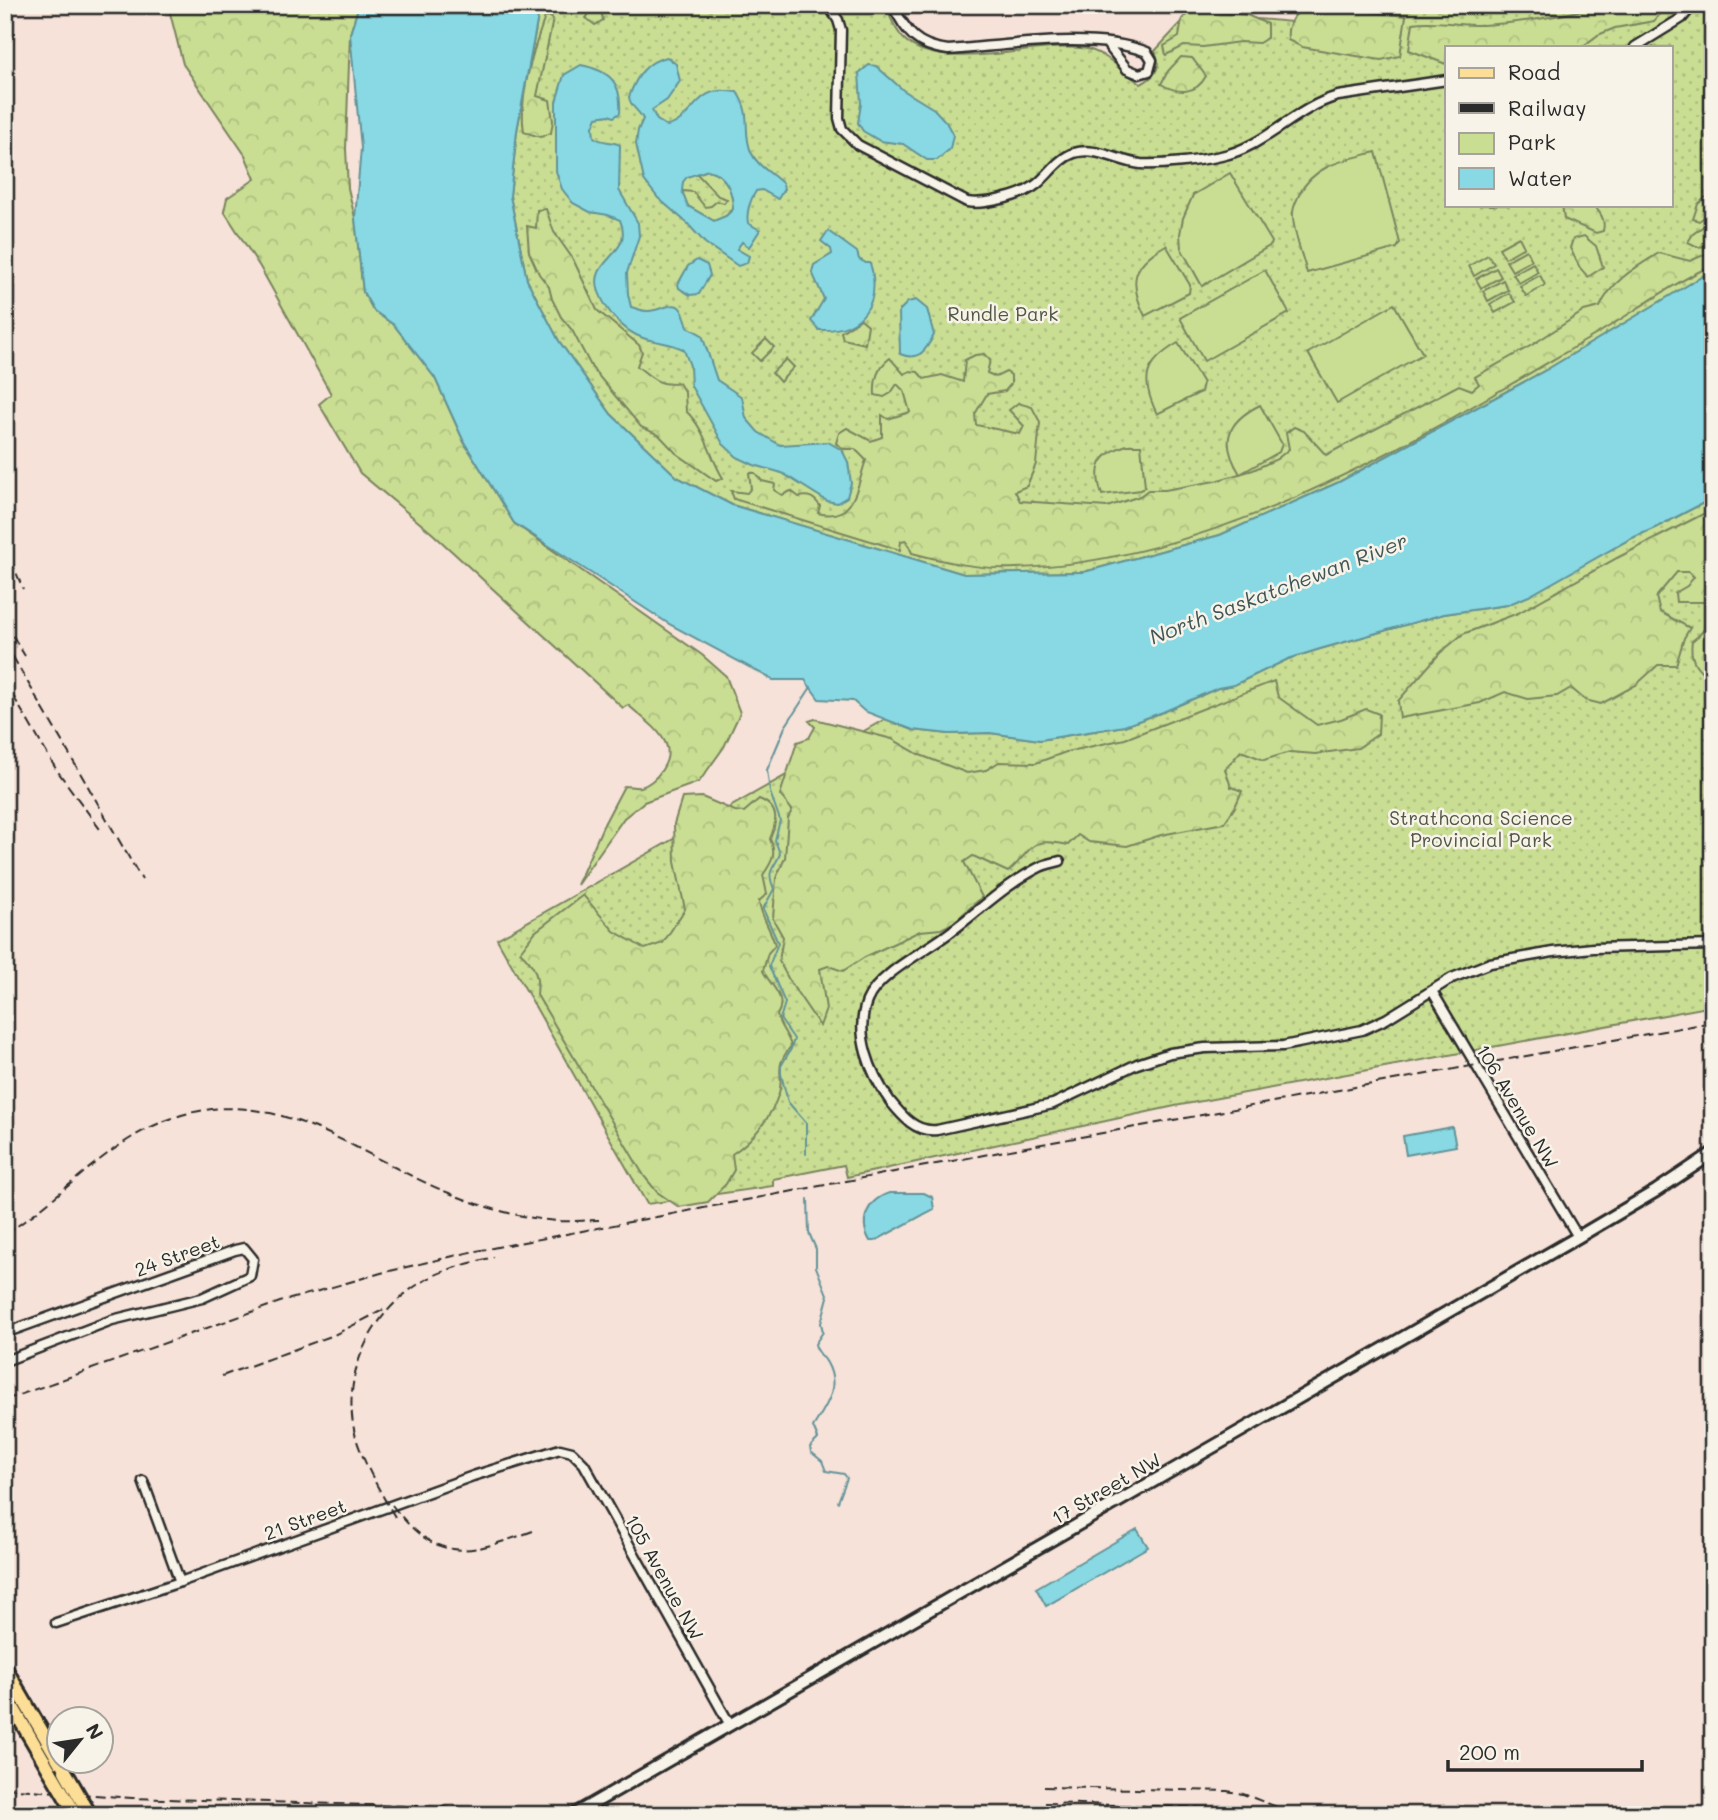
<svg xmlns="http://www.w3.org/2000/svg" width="1718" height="1820" viewBox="0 0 1718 1820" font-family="Mali,sans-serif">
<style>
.green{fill:url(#green-dots);stroke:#7a845f;stroke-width:2;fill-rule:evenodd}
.forest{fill:url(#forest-crowns);stroke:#7a845f;stroke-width:2}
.pitch{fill:#c9de93;stroke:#7a845f;stroke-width:2}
.water{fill:#88d9e3;stroke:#639399;stroke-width:2;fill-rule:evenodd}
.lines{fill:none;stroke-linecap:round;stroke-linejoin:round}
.stream{stroke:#639399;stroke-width:2}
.street-casing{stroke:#2b2b2b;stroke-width:13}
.secondary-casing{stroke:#2b2b2b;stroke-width:16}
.primary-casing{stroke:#2b2b2b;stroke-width:18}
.street{stroke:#f7f3e8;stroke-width:8}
.secondary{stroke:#f7f3e8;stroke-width:10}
.primary{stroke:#fdde96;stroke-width:12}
.rail{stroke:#2b2b2b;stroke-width:2;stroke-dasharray:10 5;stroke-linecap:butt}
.primary-bridge-casing{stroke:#2b2b2b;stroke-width:18;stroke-linecap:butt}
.primary-bridge{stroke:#fdde96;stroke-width:12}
.labels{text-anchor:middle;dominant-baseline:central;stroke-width:5;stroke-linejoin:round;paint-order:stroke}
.park-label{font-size:19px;fill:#525845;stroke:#f7f3e8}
.street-label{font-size:19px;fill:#2b2b2b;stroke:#f7f3e8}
.water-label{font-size:21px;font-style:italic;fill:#425659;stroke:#f7f3e8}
</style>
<defs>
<pattern id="green-dots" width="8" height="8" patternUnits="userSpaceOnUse" patternTransform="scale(1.75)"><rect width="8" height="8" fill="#c9de93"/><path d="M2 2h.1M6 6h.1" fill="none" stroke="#adbf7f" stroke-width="1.8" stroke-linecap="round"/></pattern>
<pattern id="forest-crowns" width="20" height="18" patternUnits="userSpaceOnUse" patternTransform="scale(1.75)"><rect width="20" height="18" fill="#c9de93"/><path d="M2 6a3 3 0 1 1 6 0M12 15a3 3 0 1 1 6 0" fill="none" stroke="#adbf7f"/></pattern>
</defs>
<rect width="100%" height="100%" fill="#f6e2d8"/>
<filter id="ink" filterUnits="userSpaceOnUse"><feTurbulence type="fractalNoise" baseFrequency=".0143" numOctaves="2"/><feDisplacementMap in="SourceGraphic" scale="14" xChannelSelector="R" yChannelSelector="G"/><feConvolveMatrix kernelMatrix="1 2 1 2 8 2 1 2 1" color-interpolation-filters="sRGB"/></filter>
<g filter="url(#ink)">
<g class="green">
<path d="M540,5H884C890,15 895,30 903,38C938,76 1039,40 1087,49C1109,54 1123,73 1141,84C1156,76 1162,67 1155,51L1190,13L1292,22L1296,5C1336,5 1376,4 1416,5C1464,7 1490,21 1540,5H1713V270L1546,370L1339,482L1220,535L1084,572L964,574L732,505L677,477L611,414L559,341L527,280L510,196L517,131ZM1447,47H1671V205H1447Z"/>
<path d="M1713,498V1006L1175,1106L847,1177L844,1165L773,1179V1186L647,1204L497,939L885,719L913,730L949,734L990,733L1040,740L1124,726L1163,712L1218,688L1234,685L1288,659L1320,649L1444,614L1507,605L1630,539L1669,521Z"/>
</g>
<g class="forest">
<path d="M168,5H359L350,34L346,149L348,188L355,218L363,292L374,311L394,325L435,378L464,442L514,523L702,655L726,676L740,713L724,747L699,782L644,802L624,818L577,885L603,826L624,786C629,786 636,788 641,787C656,782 673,761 666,744C659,728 640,716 628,705L623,708L433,534L360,473L319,404L331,394L260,267L224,211L227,198L255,179L245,155L183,64Z"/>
<path d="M582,5H600L603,20L595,25L586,18L589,14L583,11Z"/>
<path d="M1307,5L1406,16L1400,56L1381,60L1302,47L1288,40C1286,22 1294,15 1307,5Z"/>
<path d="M1601,5H1666L1654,21L1615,28L1598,35L1582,47H1447L1446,64L1409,50L1413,23C1436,19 1460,26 1483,25C1522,23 1563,16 1601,5Z"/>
<path d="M1191,10L1247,15L1267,24V38L1259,43L1240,42L1203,47L1184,46L1166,55L1164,46L1179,37L1182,19Z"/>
<path d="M548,16L553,19L537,96L550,100L553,121L551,133L540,137L524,132C518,97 533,50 545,17Z"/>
<path d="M1181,57L1192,58L1206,76C1196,95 1178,94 1161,84L1168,71Z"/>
<path d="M708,170C726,174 733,191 733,208L726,216L714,221L688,206L682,191L693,192L705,207L711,206L717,201L724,203L727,199L718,196L697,174Z"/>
<path d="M1713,191V211L1699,221L1693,219L1698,204Z"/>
<path d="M1562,205H1593C1600,212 1606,220 1603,231L1596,233L1564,219Z"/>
<path d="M546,209L554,232L573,259L597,310L639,345L642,352L637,366C651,377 659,387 679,383L685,393L686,411C706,430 709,455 723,478L716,481L676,453L659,435L641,427L592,368L572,330L561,317L552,299L549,287L539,274L529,252L527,226L536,228L537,210Z"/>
<path d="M1713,219V265C1672,283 1630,315 1590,338C1417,439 1221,562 1016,568C981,570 946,562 912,553L906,540L901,541L900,550L734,499L731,491L747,493L751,488L749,473H755L762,481L775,484L774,490L782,495L791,491L799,497C809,495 814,497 820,506L818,513C856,523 857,484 866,460L855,449H844L836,443L839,433L847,428L871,441L882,437V415L888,419L910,412L904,391L897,384L891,393L884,397L875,395C874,380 877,368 890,358L904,374L910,371L918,372L924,379L942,375L963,382L965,360L975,355L984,354L990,360L987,373L996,377L1006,372L1011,375V384L1005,391L987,394L975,414L976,425L1020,434L1024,426L1009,410L1018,403L1032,407L1040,422L1036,464L1027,486L1015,491L1020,501L1107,507L1140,496L1148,490H1165L1215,481L1253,470L1277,459L1289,449L1286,433L1294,427L1304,431L1326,455L1459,385L1472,390L1479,384L1475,377L1532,345L1584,311L1600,307C1611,281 1636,267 1659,253L1690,261L1706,254V246L1698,247L1688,242L1693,234Z"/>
<path d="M1584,236L1596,246L1603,267L1588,277L1580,268L1570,248L1573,239Z"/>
<path d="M861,319L868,325L865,344L843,339L841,332Z"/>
<path d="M1713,509V681C1697,669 1689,661 1692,641C1707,630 1712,620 1705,602H1676L1675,593L1687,586L1694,577L1688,572H1677L1656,597L1660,612L1690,628L1684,638L1676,665H1658L1636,685L1601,704L1585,700L1571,688L1557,696L1528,699L1505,692L1480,703L1400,718L1398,701L1440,653L1463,634L1518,613L1617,558Z"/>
<path d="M1274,681L1278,697L1317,725L1341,719L1366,709L1379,714L1378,734L1358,748L1315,754L1290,752L1264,760L1241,751L1225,769L1231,787L1242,791L1235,807L1224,823L1161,835L1127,846L1089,842L1078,835L1068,845C1028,836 1034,849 1008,872L973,856L964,862L982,897L953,923L941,929L920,931L865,957L843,971L828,966L820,969L826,1009L820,1026L790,982L779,961L783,937L773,919L776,878L785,858L788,818L792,810L780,795L797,742L809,738L815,727L809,721L815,719L892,739L920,755L967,773L986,770L999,762L1036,763L1066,752L1125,739Z"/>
<path d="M702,797L735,811L744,812L759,799C780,807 777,822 770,839C777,854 772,862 763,875L767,894L759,901C761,918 771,929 775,945L768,953L763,971C771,986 788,997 777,1015C779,1027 788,1034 791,1046C772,1070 785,1072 779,1093C771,1118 753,1140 732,1154L734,1170L726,1184L708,1202L679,1207L657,1192L644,1176L537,995C539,976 535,965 520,952L535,932L583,895L614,931L645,949L663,943L685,909L675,862L674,824L682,798Z"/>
</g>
<g class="pitch">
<path d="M1376,152L1400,243L1397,248L1307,273C1303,257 1293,232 1293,216C1292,208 1296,202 1299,195C1314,164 1345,160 1376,152Z"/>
<path d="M1230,173L1272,242L1271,245L1202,286L1181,248L1180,234L1183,218L1193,195Z"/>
<path d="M1519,237L1524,247L1505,258L1499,248Z"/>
<path d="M1166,245L1190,285L1189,293L1145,316C1128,281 1132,264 1166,245Z"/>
<path d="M1526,250L1532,260L1512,271L1506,261Z"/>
<path d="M1488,255L1494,264L1474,276L1469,266Z"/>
<path d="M1533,263L1538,272L1519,283L1513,274Z"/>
<path d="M1496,268L1501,277L1481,288L1476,279Z"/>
<path d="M1265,270L1289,313L1204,361L1180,318Z"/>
<path d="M1540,275L1545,285L1526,296L1520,286Z"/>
<path d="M1503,280L1508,290L1488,301L1483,291Z"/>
<path d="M1509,293L1515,302L1495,313L1490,304Z"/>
<path d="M1394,304L1423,354L1337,403L1308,353Z"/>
<path d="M766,339L774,347L760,361L752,353Z"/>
<path d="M1178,343L1203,383L1201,392L1157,414C1140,379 1144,363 1178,343Z"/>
<path d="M786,359L794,367L780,382L772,373Z"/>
<path d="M1260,405L1282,444L1279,452L1240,474C1220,442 1226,422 1260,405Z"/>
<path d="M1127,445H1141L1145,487L1141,490L1102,495C1093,468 1099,454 1127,445Z"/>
</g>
<g class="water">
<path d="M359,5H540L517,131L510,196L527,280L559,341L611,414L677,477L732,505L964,574L1084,572L1220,535L1339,482L1546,370L1713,270V498L1655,528L1630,539L1529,596L1507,605L1444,614L1320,649L1288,659L1234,685L1218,688L1163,712L1124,726L1040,740L990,733L949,734L913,730L864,711L853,701L819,699L805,680H773L669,624L514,523L464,442L435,378L394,325L374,311L363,292L355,218L361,148L350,34Z"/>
<path d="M667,57L676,64L680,81L667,100L652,110L657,120L667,126C689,122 696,92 719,91C725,90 731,92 737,92C753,116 742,130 751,152C757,166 772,173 783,184L784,189L778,199L762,190L756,191C750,200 746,213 748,223L760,230L749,247L742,242L737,249L749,256L747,263L738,266L705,243L687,223L658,198L644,180L636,144L638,130L643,119C639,110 630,107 629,97C636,77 646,61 667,57ZM708,170C726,174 733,192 733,209L726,216L714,221L688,206L682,191L683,182L687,177Z"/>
<path d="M581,65C610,71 622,82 620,113L614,117L609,115L597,117L593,127L594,137C603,144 612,140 620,145L619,190L638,223L639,236L627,273L628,294L631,307C637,308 643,312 649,311C673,308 679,293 688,327L702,335L717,380L742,397L746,418L758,432L780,445L828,442L842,450L848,462L851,483L847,497L837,503L827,501L782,473L754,465L737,457L723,444L691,386L690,366L684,350C671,342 657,343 643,338C623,331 606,311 599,292C587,259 635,255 620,220L608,215L590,212L573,203L562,189L556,171V102L564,75Z"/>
<path d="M869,65L876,66L903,90L934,109L946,122L953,135L950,149L937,160H927L903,144L880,141L863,131L858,123L861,103L859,73Z"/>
<path d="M828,231L857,252L859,259L866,263H870C882,303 862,332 819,330L811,321L824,299L812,272L814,265L832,254L831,249L821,241Z"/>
<path d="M697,260L707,265L710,275L699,294L690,295L679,288L678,284L688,266Z"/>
<path d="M916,300L927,309L934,335C926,350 919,362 900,354L899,311L908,302Z"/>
<path d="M1452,1127L1456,1146L1406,1155L1403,1136Z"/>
<path d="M890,1193H924L932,1197L934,1209L875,1241H870C858,1221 868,1199 890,1193Z"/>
<path d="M1137,1529L1148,1547L1046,1606L1036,1588Z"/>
</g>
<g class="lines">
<g class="stream">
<path d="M806,1154V1123L788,1102L781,1074V1066L791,1049L794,1039L780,1019L785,1003L769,966L778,943L763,909L774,889C766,869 773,871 780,854L775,840L780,820L770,792L767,770L785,727L811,687"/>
<path d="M808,1199L809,1233L816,1249V1267L828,1297L821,1323L823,1332L815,1344C817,1354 823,1355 827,1363C841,1388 826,1406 813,1427L818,1439L810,1447L811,1452L822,1461L826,1471L844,1474L847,1478L838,1502"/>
</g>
<defs>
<g id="street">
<path d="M828,5L838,20L841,30L839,118L842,129L858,145L967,202C985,205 1023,196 1037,184C1049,174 1059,158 1074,153C1096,146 1119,162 1141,164C1164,165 1198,161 1221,156C1265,147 1295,108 1338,96L1447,80"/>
<path d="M892,5C908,33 915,46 948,50C1007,46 1092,31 1147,52L1152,60L1149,71L1139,74L1127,69L1107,44"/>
<path d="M1635,47L1682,18L1693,5"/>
<path d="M1060,861C1053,863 1046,864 1040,867C1008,883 981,909 953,930C930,949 878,973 867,1001C854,1034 870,1073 890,1101C902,1116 916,1133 937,1130L1053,1104L1137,1064L1170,1053L1205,1048L1283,1046L1362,1030L1386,1019L1452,978L1490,963L1553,952L1593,948L1713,945"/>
<path d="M1432,991L1578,1237"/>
<path d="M5,1333L235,1250L244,1248L253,1259L250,1276L202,1298L112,1320L5,1361"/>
<path d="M143,1481L180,1582"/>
<path d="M56,1623L180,1582L473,1476L560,1449L572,1452L584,1464L730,1725"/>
</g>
<path id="secondary" d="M573,1815L1578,1237L1656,1191L1713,1153"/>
<g id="primary">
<path d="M5,1668L65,1771"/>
<path d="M5,1694L50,1771"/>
</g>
</defs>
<use href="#street" class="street-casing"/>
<use href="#secondary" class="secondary-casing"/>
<use href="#primary" class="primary-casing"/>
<use href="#street" class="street"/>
<use href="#secondary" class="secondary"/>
<use href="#primary" class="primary"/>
<g class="rail">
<path d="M5,546L23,589"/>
<path d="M5,623L25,656"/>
<path d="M5,643L142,880"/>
<path d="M5,682L56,769L102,832"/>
<path d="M5,1234C63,1198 104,1143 170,1119C275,1080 357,1156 449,1193C482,1207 520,1218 557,1221C571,1222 585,1220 599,1220"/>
<path d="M222,1376L334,1335L383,1310"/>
<path d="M5,1400L280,1302L381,1273L471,1252L1042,1144L1713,1022"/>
<path d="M392,1505C439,1566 469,1554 533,1531"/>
<path d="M395,1517C381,1493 366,1468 357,1441C337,1376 373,1305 433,1276C452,1267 474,1262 494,1257"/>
<path d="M1044,1787L1227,1791L1243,1794L1298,1815"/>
<path d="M5,1788L132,1798L705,1815"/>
<path d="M1045,1803L1251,1809L1272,1811"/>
</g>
<defs>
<g id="primary-bridge">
<path d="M50,1771L76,1815"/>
<path d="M65,1771L90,1815"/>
</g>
</defs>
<use href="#primary-bridge" class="primary-bridge-casing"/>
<use href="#primary-bridge" class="primary-bridge"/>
</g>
</g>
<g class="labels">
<g class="park-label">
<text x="1003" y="313">Rundle Park</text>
<text x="1481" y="817">Strathcona Science<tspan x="1481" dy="22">Provincial Park</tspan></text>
</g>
<g class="street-label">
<text transform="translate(1518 1106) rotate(59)">106 Avenue NW</text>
<text transform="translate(177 1255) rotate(-20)">24 Street</text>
<text transform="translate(1106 1488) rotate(-30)">17 Street NW</text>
<text transform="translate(305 1519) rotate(-20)">21 Street</text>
<text transform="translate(665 1577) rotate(61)">105 Avenue NW</text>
</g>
<g class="water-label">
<text transform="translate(1278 588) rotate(-21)">North Saskatchewan River</text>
</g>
</g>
<rect width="1718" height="1820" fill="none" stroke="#f7f3e8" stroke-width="28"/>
<rect x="14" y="14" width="1690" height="1792" fill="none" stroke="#2b2b2b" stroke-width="2.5" filter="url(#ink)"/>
<rect x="1445" y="46" width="228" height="161" fill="#f7f3e8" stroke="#a5a39c" stroke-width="2"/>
<rect x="1459" y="68" width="35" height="10" fill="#fdde96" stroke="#a5a39c" stroke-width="2"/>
<text x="1508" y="80" font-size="21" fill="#2b2b2b">Road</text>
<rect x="1459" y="103" width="35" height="10" fill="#2b2b2b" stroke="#a5a39c" stroke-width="2"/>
<text x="1508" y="116" font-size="21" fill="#2b2b2b">Railway</text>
<rect x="1459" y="133" width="35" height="21" fill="#c9de93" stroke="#a5a39c" stroke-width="2"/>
<text x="1508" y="150" font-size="21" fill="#2b2b2b">Park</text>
<rect x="1459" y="168" width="35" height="21" fill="#88d9e3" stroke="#a5a39c" stroke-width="2"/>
<text x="1508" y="186" font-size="21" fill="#2b2b2b">Water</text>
<g transform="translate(80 1740) rotate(60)"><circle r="33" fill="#f7f3e8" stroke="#a5a39c" stroke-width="2"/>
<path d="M0-5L12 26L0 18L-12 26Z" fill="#2b2b2b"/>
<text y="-10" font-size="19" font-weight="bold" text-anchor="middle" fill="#2b2b2b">N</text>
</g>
<path d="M1448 1760v10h194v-10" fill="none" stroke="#2b2b2b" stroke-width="3.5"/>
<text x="1459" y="1760" font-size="21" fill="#2b2b2b" stroke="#f7f3e8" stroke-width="5" paint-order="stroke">200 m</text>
</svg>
